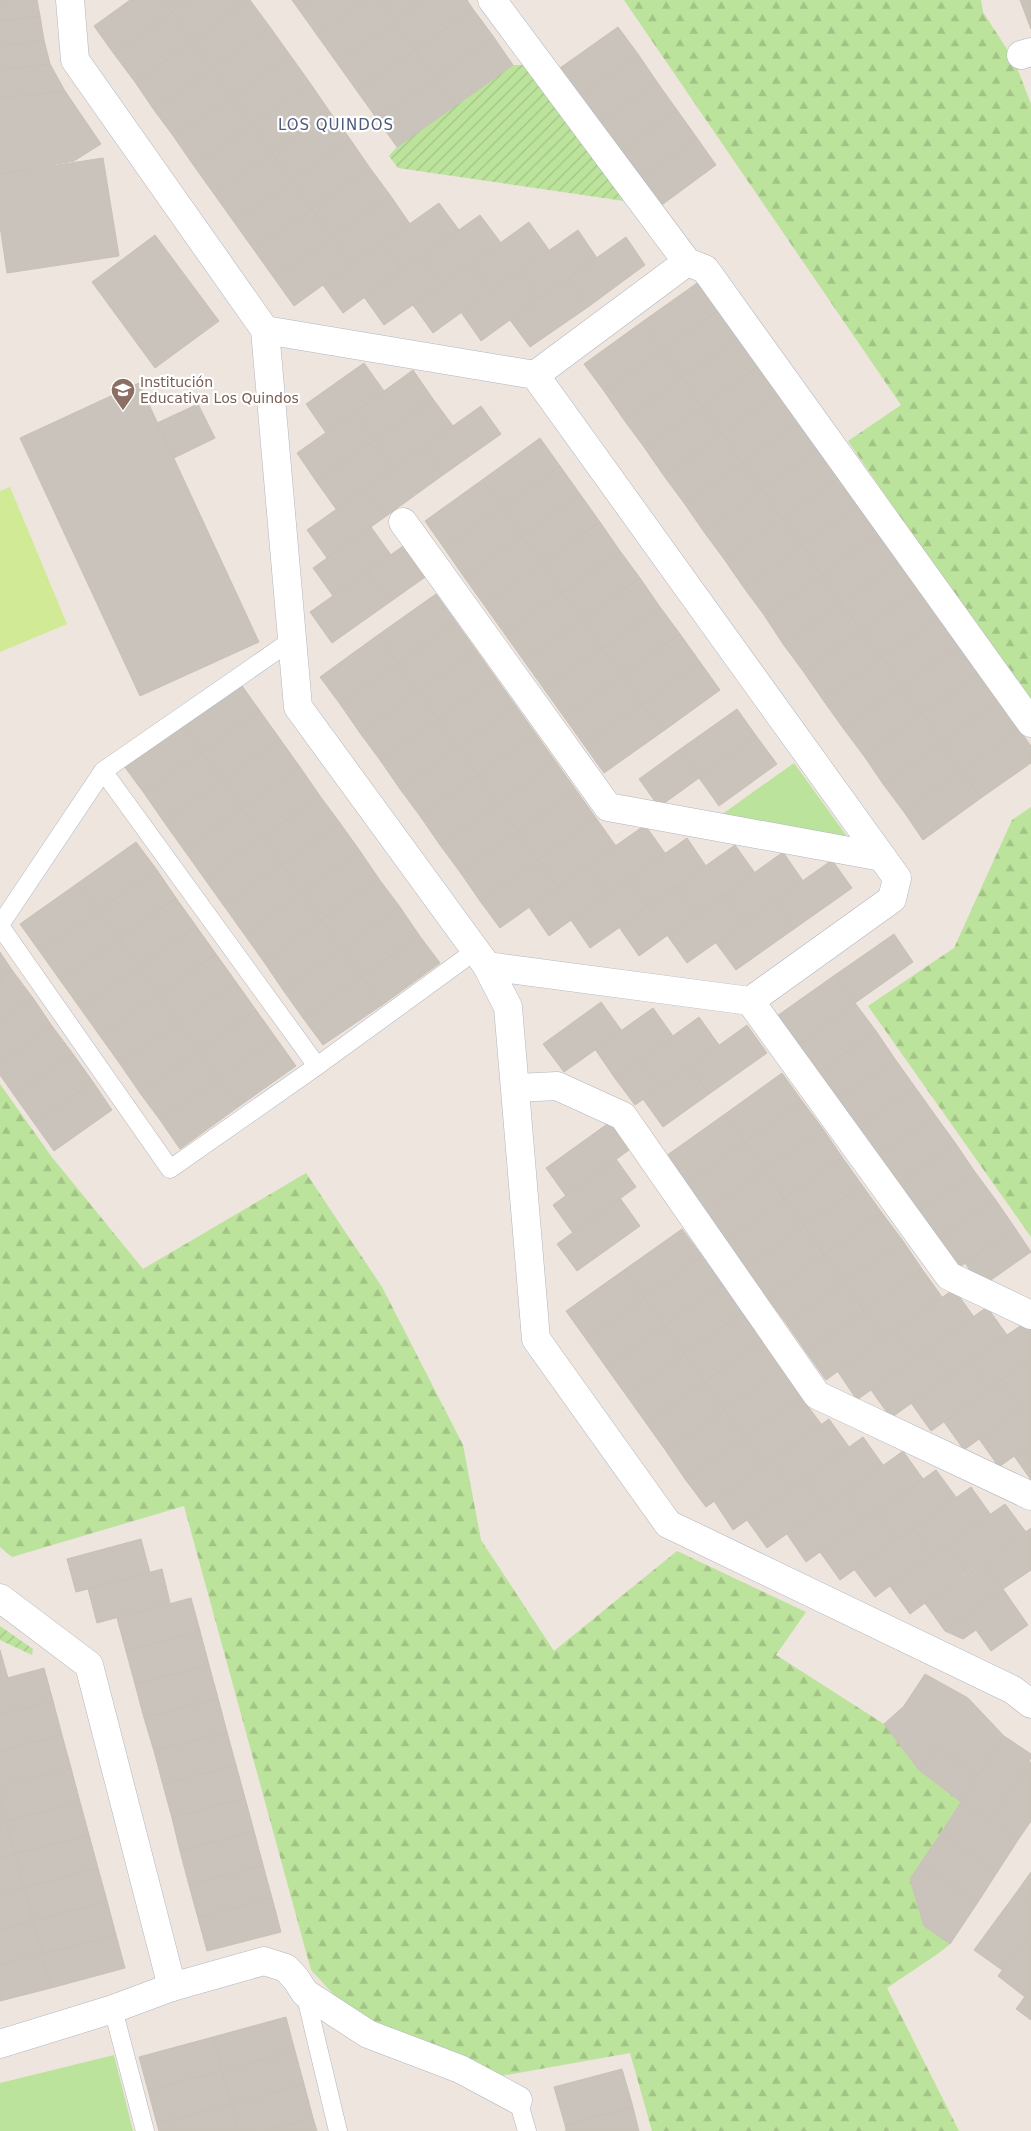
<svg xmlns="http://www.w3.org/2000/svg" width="1031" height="2131" viewBox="0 0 1031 2131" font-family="'DejaVu Sans',sans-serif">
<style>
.grass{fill:#bce39b}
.forest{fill:url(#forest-firs)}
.garden{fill:url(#garden-furrows)}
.pitch{fill:#d1ea96}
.building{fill:#c9c3bc;stroke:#c9c0b7}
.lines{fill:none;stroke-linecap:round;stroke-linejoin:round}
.lane-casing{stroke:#b1b5bf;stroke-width:19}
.street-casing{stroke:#b1b5bf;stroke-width:29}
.lane{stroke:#fff;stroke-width:18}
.street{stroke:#fff;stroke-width:28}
.labels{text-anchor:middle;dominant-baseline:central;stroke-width:4.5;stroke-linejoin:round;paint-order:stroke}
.education-label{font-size:14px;fill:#785e54;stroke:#fff;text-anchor:start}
.neighbourhood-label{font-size:15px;letter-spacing:1px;fill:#4c5a7c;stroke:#fff}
</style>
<defs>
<pattern id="forest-firs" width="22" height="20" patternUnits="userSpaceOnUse" patternTransform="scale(1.25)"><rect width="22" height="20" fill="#bce39b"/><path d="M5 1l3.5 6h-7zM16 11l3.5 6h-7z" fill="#a2c386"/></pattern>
<pattern id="garden-furrows" width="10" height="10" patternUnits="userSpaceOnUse" patternTransform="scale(1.25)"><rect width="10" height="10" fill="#bce39b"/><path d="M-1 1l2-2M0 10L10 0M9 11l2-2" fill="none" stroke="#a2c386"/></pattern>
</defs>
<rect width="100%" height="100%" fill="#ede5de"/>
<g class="grass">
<path d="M794,763L846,835L842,841L721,815Z"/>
<path d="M114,2055L133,2131H0V2083Z"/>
</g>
<g class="forest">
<path d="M624,0H981L983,12L1014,60L1031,104V707L848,441L901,405Z"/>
<path d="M1031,807V1237L868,1006L954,948L1012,820Z"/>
<path d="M0,1084L51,1156L143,1269L306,1173L382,1287L463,1445L481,1540L554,1651L677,1551L806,1612L776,1655L884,1724L919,1770L961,1802L910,1879L924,1926L950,1944L939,1953L887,1988L959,2131H652L630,2053L478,2080L370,2034L311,1970L184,1506L12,1557L0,1547Z"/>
</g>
<g class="garden">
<path d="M513,65H524L624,201L398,168L389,156L397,147Z"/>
<path d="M0,1626L33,1649L32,1655L0,1640Z"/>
</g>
<path class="pitch" d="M10,487L67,624L0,652V491Z"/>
<g class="building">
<path d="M0,0H37L40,16L0,21Z"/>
<path d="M130,0H163L172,12L114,54L94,26Z"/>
<path d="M163,0H190L172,12Z"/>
<path d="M190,0H250L193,41L172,12Z"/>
<path d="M250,0L270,27L212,69L193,41Z"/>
<path d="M292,0H307L297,7Z"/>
<path d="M307,0H367L317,35L297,7Z"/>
<path d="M367,0H380L395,22L337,63L317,35Z"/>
<path d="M380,0H425L395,22Z"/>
<path d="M425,0H467L473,9L415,50L395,22Z"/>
<path d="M1020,0H1031V29Z"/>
<path d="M473,9L493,36L435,78L415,50Z"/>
<path d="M172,12L193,41L135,82L114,54Z"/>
<path d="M40,16L44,40L0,46V21Z"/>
<path d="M395,22L415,50L357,91L337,63Z"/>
<path d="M270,27L290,55L232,97L212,69Z"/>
<path d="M618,27L638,54L580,96L560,68Z"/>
<path d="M493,36L513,65L455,106L435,78Z"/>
<path d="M44,40L50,64L0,70V46Z"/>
<path d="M193,41L212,69L154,110L135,82Z"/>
<path d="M415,50L435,78L377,119L357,91Z"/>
<path d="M638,54L657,82L599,124L580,96Z"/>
<path d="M290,55L310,83L252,125L232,97Z"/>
<path d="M50,64L65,91L0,98V70Z"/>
<path d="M212,69L232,97L174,137L154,110Z"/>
<path d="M435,78L455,106L397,147L377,119Z"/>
<path d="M657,82L677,110L619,151L599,124Z"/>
<path d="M310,83L330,112L272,153L252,125Z"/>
<path d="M65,91L101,144L74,161L0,174V98Z"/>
<path d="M232,97L252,125L194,166L174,137Z"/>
<path d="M677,110L697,138L639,179L619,151Z"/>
<path d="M330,112L350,139L292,181L272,153Z"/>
<path d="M252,125L272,153L214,194L194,166Z"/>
<path d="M697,138L716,165L659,207L639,179Z"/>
<path d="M350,139L370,168L312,209L292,181Z"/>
<path d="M272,153L292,181L234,222L214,194Z"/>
<path d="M103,158L119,256L7,273L0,226V174Z"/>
<path d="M370,168L390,195L332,237L312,209Z"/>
<path d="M292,181L312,209L254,250L234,222Z"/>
<path d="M390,195L410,224L352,264L332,237Z"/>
<path d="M439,203L459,230L401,271L381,244Z"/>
<path d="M312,209L332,237L274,278L254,250Z"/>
<path d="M480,215L501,243L443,284L422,256Z"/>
<path d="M529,222L549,250L491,291L471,264Z"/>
<path d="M578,230L597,258L539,299L520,271Z"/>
<path d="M155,235L219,321L155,368L92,282Z"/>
<path d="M332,237L352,264L294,306L274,278Z"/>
<path d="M626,237L645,265L588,307L568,278Z"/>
<path d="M381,244L401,271L343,313L323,285Z"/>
<path d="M422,256L443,284L384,325L364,297Z"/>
<path d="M471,264L491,291L433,333L413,305Z"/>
<path d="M520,271L539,299L481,341L461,312Z"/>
<path d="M568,278L588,307L530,347L510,320Z"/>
<path d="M700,281L720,309L662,350L642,322Z"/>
<path d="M720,309L740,337L682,378L662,350Z"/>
<path d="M642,322L662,350L604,391L584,364Z"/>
<path d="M740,337L760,365L702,406L682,378Z"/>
<path d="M662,350L682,378L624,420L604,391Z"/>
<path d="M364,363L384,391L326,433L306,404Z"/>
<path d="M760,365L780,393L722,434L702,406Z"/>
<path d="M413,370L433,399L375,440L355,412Z"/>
<path d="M682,378L702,406L644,447L624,420Z"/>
<path d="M139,383L259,642L140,696L20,438Z"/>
<path d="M780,393L800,421L742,462L722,434Z"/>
<path d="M433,399L453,426L395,468L375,440Z"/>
<path d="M198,404L215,438L174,458L157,423Z"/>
<path d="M481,406L501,434L443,475L423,447Z"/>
<path d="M702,406L722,434L664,476L644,447Z"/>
<path d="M355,412L375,440L316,481L297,453Z"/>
<path d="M800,421L820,449L762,490L742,462Z"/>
<path d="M722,434L742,462L684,503L664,476Z"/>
<path d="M540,438L560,466L502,507L482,480Z"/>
<path d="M375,440L395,468L336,509L316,481Z"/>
<path d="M423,447L443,475L385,517L365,489Z"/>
<path d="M820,449L840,477L782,518L762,490Z"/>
<path d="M742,462L762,490L704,532L684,503Z"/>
<path d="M560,466L580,494L522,536L502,507Z"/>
<path d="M840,477L859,505L802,546L782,518Z"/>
<path d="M482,480L502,507L444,548L425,521Z"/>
<path d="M365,489L385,517L327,558L307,530Z"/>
<path d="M762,490L782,518L724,559L704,532Z"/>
<path d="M580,494L600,522L542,563L522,536Z"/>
<path d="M859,505L879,533L822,574L802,546Z"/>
<path d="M502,507L522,536L464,577L444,548Z"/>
<path d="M782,518L802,546L744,588L724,559Z"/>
<path d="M600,522L620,551L562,592L542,563Z"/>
<path d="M371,527L391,555L333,596L313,568Z"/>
<path d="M879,533L900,561L841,603L822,574Z"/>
<path d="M522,536L542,563L484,605L464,577Z"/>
<path d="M406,544L428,575L390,602L368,571Z"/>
<path d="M802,546L822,574L764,615L744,588Z"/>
<path d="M620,551L640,578L582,619L562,592Z"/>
<path d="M900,561L919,589L861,630L841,603Z"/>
<path d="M542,563L562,592L504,633L484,605Z"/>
<path d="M368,571L390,602L332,643L310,612Z"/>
<path d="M822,574L841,603L783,644L764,615Z"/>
<path d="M640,578L660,607L602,648L582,619Z"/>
<path d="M919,589L940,617L882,658L861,630Z"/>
<path d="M562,592L582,619L524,661L504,633Z"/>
<path d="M436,594L456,622L398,663L378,635Z"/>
<path d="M841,603L861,630L803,671L783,644Z"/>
<path d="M660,607L680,634L622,675L602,648Z"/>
<path d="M940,617L959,645L901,686L882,658Z"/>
<path d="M582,619L602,648L544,689L524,661Z"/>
<path d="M456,622L476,650L418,691L398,663Z"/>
<path d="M861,630L882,658L823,700L803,671Z"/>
<path d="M680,634L700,662L642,704L622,675Z"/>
<path d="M378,635L398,663L340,704L320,677Z"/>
<path d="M959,645L980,673L922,714L901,686Z"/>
<path d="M602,648L622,675L564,717L544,689Z"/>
<path d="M476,650L496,678L438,719L418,691Z"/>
<path d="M882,658L901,686L843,728L823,700Z"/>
<path d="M700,662L720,690L662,732L642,704Z"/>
<path d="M398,663L418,691L360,733L340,704Z"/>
<path d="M980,673L999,701L941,742L922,714Z"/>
<path d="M622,675L642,704L584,745L564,717Z"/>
<path d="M496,678L516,706L458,747L438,719Z"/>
<path d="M240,683L260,711L202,752L182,725Z"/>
<path d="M901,686L922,714L864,756L843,728Z"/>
<path d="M418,691L438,719L380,760L360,733Z"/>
<path d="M999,701L1019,729L961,771L941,742Z"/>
<path d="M642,704L662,732L604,773L584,745Z"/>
<path d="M516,706L536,734L478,775L458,747Z"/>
<path d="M737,709L757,737L699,778L679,750Z"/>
<path d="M260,711L280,739L222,781L202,752Z"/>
<path d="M922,714L941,742L883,784L864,756Z"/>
<path d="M438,719L458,747L400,789L380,760Z"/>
<path d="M182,725L202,752L144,793L124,766Z"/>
<path d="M1019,729L1031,746V763L981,798L961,771Z"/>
<path d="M536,734L556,762L498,804L478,775Z"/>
<path d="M757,737L777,764L719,806L699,778Z"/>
<path d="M280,739L300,767L242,808L222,781Z"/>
<path d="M941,742L961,771L904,812L883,784Z"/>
<path d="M458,747L478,775L420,816L400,789Z"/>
<path d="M679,750L699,778L659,807L639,779Z"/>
<path d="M202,752L222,781L164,822L144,793Z"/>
<path d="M556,762L576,790L518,831L498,804Z"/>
<path d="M300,767L320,796L262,837L242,808Z"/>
<path d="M961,771L981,798L923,840L904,812Z"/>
<path d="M478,775L498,804L440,845L420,816Z"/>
<path d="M222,781L242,808L184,850L164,822Z"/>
<path d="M576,790L596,818L538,860L518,831Z"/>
<path d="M320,796L340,823L282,864L262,837Z"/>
<path d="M498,804L518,831L460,872L440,845Z"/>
<path d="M242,808L262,837L204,878L184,850Z"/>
<path d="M596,818L616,846L558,887L538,860Z"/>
<path d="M340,823L360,851L301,893L282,864Z"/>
<path d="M645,825L665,853L607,894L587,866Z"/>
<path d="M518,831L538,860L480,901L460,872Z"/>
<path d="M262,837L282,864L224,906L204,878Z"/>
<path d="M687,838L706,866L649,907L629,879Z"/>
<path d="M136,842L157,870L98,911L78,883Z"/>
<path d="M735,845L755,873L697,914L677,886Z"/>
<path d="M360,851L379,879L321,920L301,893Z"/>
<path d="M783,852L803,881L745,922L725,894Z"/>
<path d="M538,860L558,887L500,928L480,901Z"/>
<path d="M832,860L852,888L794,929L774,901Z"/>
<path d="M282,864L301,893L244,934L224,906Z"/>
<path d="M587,866L607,894L549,936L529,907Z"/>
<path d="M157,870L176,898L118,939L98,911Z"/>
<path d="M379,879L400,907L342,949L321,920Z"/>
<path d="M629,879L649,907L590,948L571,920Z"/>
<path d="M78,883L98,911L40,952L20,924Z"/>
<path d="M677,886L697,914L639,956L619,927Z"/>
<path d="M301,893L321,920L264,962L244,934Z"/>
<path d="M725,894L745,922L687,963L667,935Z"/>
<path d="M176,898L196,926L139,967L118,939Z"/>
<path d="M774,901L794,929L736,970L716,943Z"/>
<path d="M400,907L419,935L361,977L342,949Z"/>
<path d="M98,911L118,939L60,980L40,952Z"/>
<path d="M321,920L342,949L283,990L264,962Z"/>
<path d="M196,926L216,954L158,995L139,967Z"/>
<path d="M894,934L913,962L855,1003L835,975Z"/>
<path d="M419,935L440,963L382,1005L361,977Z"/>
<path d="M118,939L139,967L80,1008L60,980Z"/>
<path d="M342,949L361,977L303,1018L283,990Z"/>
<path d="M0,952L12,970L0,979Z"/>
<path d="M216,954L236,982L178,1023L158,995Z"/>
<path d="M139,967L158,995L100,1036L80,1008Z"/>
<path d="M12,970L33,998L0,1021V979Z"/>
<path d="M835,975L855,1003L798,1045L777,1016Z"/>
<path d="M361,977L382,1005L323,1045L303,1018Z"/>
<path d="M236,982L256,1010L198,1051L178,1023Z"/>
<path d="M158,995L178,1023L120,1064L100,1036Z"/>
<path d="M33,998L52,1026L0,1063V1021Z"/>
<path d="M601,1002L622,1031L564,1072L543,1044Z"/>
<path d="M855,1003L876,1031L817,1073L798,1045Z"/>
<path d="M653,1008L673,1036L614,1077L595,1049Z"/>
<path d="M256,1010L276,1038L218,1079L198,1051Z"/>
<path d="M699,1017L719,1045L661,1087L641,1059Z"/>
<path d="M178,1023L198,1051L140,1093L120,1064Z"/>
<path d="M747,1025L767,1053L709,1094L689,1067Z"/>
<path d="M52,1026L73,1054L14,1095L0,1075V1063Z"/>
<path d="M876,1031L895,1059L837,1101L817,1073Z"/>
<path d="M276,1038L296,1066L238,1107L218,1079Z"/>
<path d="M198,1051L218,1079L160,1120L140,1093Z"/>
<path d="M73,1054L93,1082L34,1123L14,1095Z"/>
<path d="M641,1059L661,1087L635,1105L614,1077Z"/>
<path d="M895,1059L915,1087L857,1128L837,1101Z"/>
<path d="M689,1067L709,1094L663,1127L643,1099Z"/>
<path d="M782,1073L802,1101L745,1142L725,1114Z"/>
<path d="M218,1079L238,1107L180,1149L160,1120Z"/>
<path d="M93,1082L112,1110L54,1151L34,1123Z"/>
<path d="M915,1087L935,1115L877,1157L857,1128Z"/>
<path d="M802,1101L823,1129L765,1170L745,1142Z"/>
<path d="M725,1114L745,1142L687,1184L666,1156Z"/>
<path d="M935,1115L956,1144L897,1184L877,1157Z"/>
<path d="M610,1122L629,1150L566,1196L546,1168Z"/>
<path d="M823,1129L842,1157L784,1199L765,1170Z"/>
<path d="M745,1142L765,1170L706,1212L687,1184Z"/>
<path d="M956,1144L975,1172L917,1213L897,1184Z"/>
<path d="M842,1157L862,1185L804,1226L784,1199Z"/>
<path d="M616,1159L636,1187L573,1233L553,1205Z"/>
<path d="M765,1170L784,1199L726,1240L706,1212Z"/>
<path d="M975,1172L995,1199L937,1240L917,1213Z"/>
<path d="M862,1185L882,1213L824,1255L804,1226Z"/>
<path d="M620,1198L640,1226L577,1271L557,1244Z"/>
<path d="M784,1199L804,1226L746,1268L726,1240Z"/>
<path d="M995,1199L1015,1228L957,1269L937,1240Z"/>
<path d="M882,1213L903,1241L844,1282L824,1255Z"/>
<path d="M804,1226L824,1255L766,1296L746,1268Z"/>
<path d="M1015,1228L1031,1252L981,1287L965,1263Z"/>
<path d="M682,1229L702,1256L644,1298L624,1270Z"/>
<path d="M903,1241L922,1269L864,1311L844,1282Z"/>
<path d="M824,1255L844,1282L786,1323L766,1296Z"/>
<path d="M702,1256L722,1284L664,1326L644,1298Z"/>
<path d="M922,1269L942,1297L884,1338L864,1311Z"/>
<path d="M624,1270L644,1298L586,1339L566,1311Z"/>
<path d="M844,1282L864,1311L806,1352L786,1323Z"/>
<path d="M722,1284L742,1313L684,1354L664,1326Z"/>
<path d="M954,1289L974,1317L915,1358L896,1330Z"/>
<path d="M644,1298L664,1326L606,1367L586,1339Z"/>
<path d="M987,1307L1007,1335L949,1376L929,1348Z"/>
<path d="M864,1311L884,1338L826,1380L806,1352Z"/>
<path d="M742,1313L762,1341L704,1382L684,1354Z"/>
<path d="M1027,1321L1031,1327V1360L989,1390L969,1362Z"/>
<path d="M664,1326L684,1354L626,1395L606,1367Z"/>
<path d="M896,1330L915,1358L857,1400L838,1372Z"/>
<path d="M762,1341L782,1369L724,1410L704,1382Z"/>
<path d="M929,1348L949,1376L891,1418L871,1390Z"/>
<path d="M684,1354L704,1382L646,1423L626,1395Z"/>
<path d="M1031,1360V1402L1022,1408L1002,1380Z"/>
<path d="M969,1362L989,1390L931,1431L911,1403Z"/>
<path d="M782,1369L801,1397L743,1438L724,1410Z"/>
<path d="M1002,1380L1022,1408L964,1450L944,1422Z"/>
<path d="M704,1382L724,1410L666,1451L646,1423Z"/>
<path d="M801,1397L822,1425L764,1466L743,1438Z"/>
<path d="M1031,1402V1444L999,1467L979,1439Z"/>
<path d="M724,1410L743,1438L685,1479L666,1451Z"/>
<path d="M829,1419L849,1447L791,1489L771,1460Z"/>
<path d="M863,1437L883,1465L825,1507L805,1479Z"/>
<path d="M743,1438L764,1466L706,1507L685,1479Z"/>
<path d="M1031,1444V1480L1014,1456Z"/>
<path d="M903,1451L923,1479L864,1521L845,1493Z"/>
<path d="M771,1460L791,1489L733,1530L714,1501Z"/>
<path d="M936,1470L956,1497L898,1539L878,1511Z"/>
<path d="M805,1479L825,1507L767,1548L747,1520Z"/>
<path d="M971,1487L991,1515L932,1555L913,1528Z"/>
<path d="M845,1493L864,1521L806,1562L787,1534Z"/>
<path d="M1005,1504L1026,1532L967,1572L948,1544Z"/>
<path d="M878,1511L898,1539L840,1580L820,1552Z"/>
<path d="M913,1528L932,1555L875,1597L854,1569Z"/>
<path d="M1031,1528V1570L1003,1589L983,1562Z"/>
<path d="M141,1539L150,1573L76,1592L67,1559Z"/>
<path d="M948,1544L967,1572L910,1614L890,1586Z"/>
<path d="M983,1562L1003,1589L945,1631L925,1603Z"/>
<path d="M162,1569L170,1603L97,1623L88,1589Z"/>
<path d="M1003,1589L1028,1625L991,1651L976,1630L963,1639L945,1631Z"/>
<path d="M191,1598L200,1631L126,1651L117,1618Z"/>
<path d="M200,1631L209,1665L135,1684L126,1651Z"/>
<path d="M0,1650L8,1678L0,1680Z"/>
<path d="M209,1665L218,1698L144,1718L135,1684Z"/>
<path d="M44,1668L53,1701L0,1715V1680Z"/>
<path d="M925,1674L968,1698L1004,1736L978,1776L937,1746L919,1770L884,1724L904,1706Z"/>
<path d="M218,1698L227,1732L154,1751L144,1718Z"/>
<path d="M53,1701L62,1735L0,1751V1715Z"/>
<path d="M227,1732L236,1765L163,1785L154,1751Z"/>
<path d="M62,1735L71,1768L0,1787V1751Z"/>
<path d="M1004,1736L1031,1754V1758L990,1821L961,1802Z"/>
<path d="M937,1746L978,1776L961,1802L919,1770Z"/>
<path d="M1029,1761L1031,1763V1821L1018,1840L990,1821Z"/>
<path d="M236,1765L245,1798L172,1818L163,1785Z"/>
<path d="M71,1768L80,1802L6,1821L0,1797V1787Z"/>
<path d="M0,1797L6,1821L0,1823Z"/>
<path d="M245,1798L254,1831L180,1851L172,1818Z"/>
<path d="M80,1802L89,1835L15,1854L6,1821Z"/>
<path d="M961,1802L1018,1840L998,1871L941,1833Z"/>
<path d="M6,1821L15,1854L0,1858V1823Z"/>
<path d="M254,1831L263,1865L189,1885L180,1851Z"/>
<path d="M941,1833L998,1871L978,1902L920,1864Z"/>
<path d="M89,1835L98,1868L24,1888L15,1854Z"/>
<path d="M15,1854L24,1888L0,1894V1858Z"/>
<path d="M920,1864L978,1902L950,1944L924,1926L910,1879Z"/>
<path d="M263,1865L272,1898L198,1918L189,1885Z"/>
<path d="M98,1868L107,1901L33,1921L24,1888Z"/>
<path d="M1031,1872V1904L1016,1893Z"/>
<path d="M24,1888L33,1921L0,1930V1894Z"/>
<path d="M1016,1893L1031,1904V1931L1002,1970L974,1950Z"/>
<path d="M272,1898L281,1932L207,1951L198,1918Z"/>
<path d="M107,1901L116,1935L42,1954L33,1921Z"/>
<path d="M33,1921L42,1954L0,1965V1930Z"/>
<path d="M1031,1931V1988L1025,1997L998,1976Z"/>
<path d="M116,1935L125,1968L51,1988L42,1954Z"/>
<path d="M42,1954L51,1988L0,2001V1965Z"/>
<path d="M1031,1988V2020L1016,2009Z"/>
<path d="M286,2017L295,2051L222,2071L213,2037Z"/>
<path d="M213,2037L222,2071L148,2090L139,2057Z"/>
<path d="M295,2051L304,2084L231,2104L222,2071Z"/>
<path d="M622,2069L633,2107L565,2125L554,2087Z"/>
<path d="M222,2071L231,2104L157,2124L148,2090Z"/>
<path d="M304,2084L313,2118L262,2131H238L231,2104Z"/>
<path d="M231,2104L238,2131H159L157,2124Z"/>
<path d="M633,2107L639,2131H566L565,2125Z"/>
<path d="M313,2118L317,2131H262Z"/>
</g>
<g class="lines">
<defs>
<g id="lane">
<path d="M103,771L317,1066"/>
<path d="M0,925L103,771L292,640"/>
<path d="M0,926L170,1169L317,1066L475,951"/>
<path d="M305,1993L338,2131"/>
<path d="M113,2009L145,2131"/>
<path d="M518,2100L527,2131"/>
</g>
<g id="street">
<path d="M70,0L75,60L265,330L298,707L487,966L508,1007L536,1339L668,1524L1013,1690L1031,1704"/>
<path d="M492,0L687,262L705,269L1031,723"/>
<path d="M1021,55L1031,52"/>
<path d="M265,330L535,375L897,878L892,899L750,1001L487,966"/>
<path d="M535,375L687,262"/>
<path d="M403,522L608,807L882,857"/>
<path d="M750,1001L949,1276L1031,1315"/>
<path d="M516,1088L557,1086L623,1116L817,1395L1031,1496"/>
<path d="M0,1598L89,1665L172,1987L113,2009L0,2044"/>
<path d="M172,1987L264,1961L286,1968L296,1979L305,1993L368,2034L460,2069L518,2100"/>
</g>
</defs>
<use href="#lane" class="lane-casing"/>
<use href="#street" class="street-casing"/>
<use href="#lane" class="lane"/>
<use href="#street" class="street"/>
</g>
<defs>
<symbol id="university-pin" viewBox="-11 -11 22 30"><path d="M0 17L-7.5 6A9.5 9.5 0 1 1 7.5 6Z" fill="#8d6e63" stroke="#fff"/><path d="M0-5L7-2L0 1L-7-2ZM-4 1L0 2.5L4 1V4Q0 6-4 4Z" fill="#fff"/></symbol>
</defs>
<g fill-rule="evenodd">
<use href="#university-pin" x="109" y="376" width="28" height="38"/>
</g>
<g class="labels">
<g class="education-label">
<text x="140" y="382">Institución<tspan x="140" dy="16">Educativa Los Quindos</tspan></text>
</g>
<g class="neighbourhood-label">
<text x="336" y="125">LOS QUINDOS</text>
</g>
</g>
</svg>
